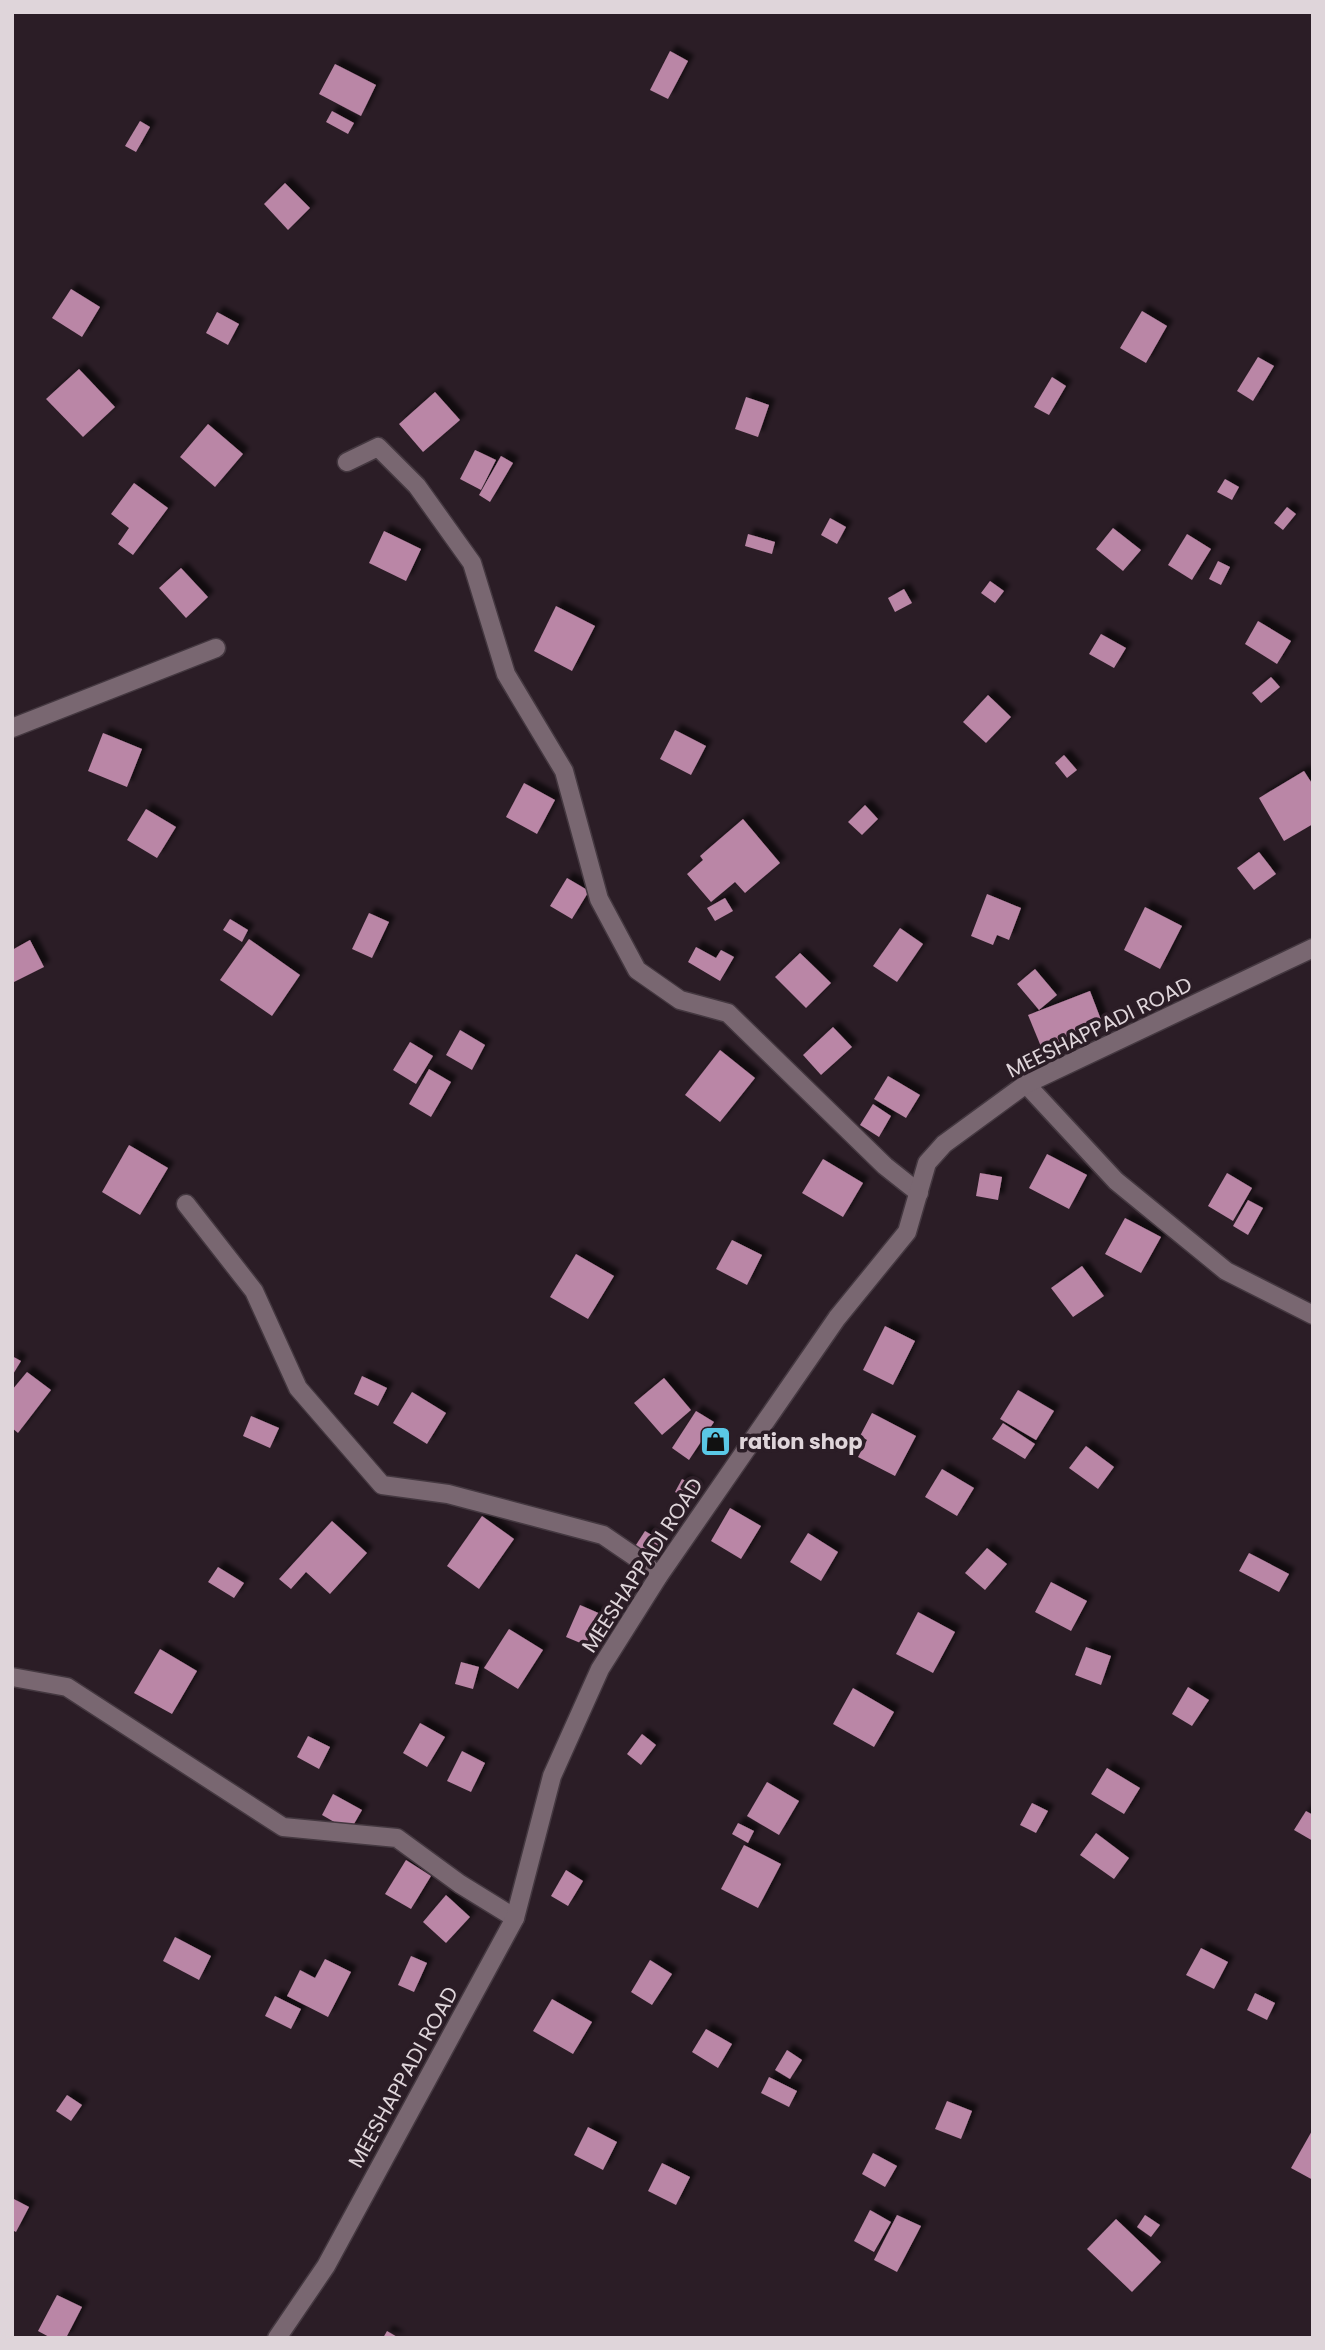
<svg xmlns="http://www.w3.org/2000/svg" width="1325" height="2350" viewBox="0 0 1325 2350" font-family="Poppins,sans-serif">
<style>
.building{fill:#ba86a6;filter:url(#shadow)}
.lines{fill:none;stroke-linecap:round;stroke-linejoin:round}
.minor-casing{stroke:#443840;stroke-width:21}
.tertiary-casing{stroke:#443840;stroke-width:21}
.minor{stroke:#796771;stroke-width:18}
.tertiary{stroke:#796771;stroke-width:18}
.labels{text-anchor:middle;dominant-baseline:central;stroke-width:7;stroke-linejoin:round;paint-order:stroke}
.street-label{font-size:21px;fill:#dfd5da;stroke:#2b1d26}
.poi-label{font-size:21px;font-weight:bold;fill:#dfd5da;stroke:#2b1d26;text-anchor:start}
</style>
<defs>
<filter id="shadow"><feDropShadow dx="6" dy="-6" stdDeviation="2" flood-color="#0009"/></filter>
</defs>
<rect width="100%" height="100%" fill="#2b1d26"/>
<g class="building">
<path d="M670,51L688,61L668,99L650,90Z"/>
<path d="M335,64L376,85L361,116L319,94Z"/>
<path d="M332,111L354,123L348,134L326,122Z"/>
<path d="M140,121L150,127L136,152L125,146Z"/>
<path d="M285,183L310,208L288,230L264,204Z"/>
<path d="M71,289L100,307L82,337L52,318Z"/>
<path d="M1142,311L1167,326L1146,363L1120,348Z"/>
<path d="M217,312L239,324L228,345L206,333Z"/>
<path d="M1258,357L1274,366L1253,401L1237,391Z"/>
<path d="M79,369L115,407L83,437L46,399Z"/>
<path d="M1052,377L1066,386L1049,415L1034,407Z"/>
<path d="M435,392L460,420L423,452L399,424Z"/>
<path d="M746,397L769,405L758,437L735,429Z"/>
<path d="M208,424L243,454L215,487L180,457Z"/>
<path d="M475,450L496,460L481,490L460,479Z"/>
<path d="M501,456L513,463L490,502L479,495Z"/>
<path d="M1225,479L1239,487L1232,500L1217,492Z"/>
<path d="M134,483L168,508L133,555L118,544L129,528L111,514Z"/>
<path d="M1287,507L1296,514L1283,530L1274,523Z"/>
<path d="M830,518L846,527L837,544L821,535Z"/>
<path d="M1113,528L1141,550L1123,571L1096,549Z"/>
<path d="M384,531L421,549L406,581L369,563Z"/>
<path d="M748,534L775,542L772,554L745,546Z"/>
<path d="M1187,534L1211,549L1192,580L1168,565Z"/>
<path d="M1218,561L1230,567L1221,585L1209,579Z"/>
<path d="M181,568L208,597L186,618L159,588Z"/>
<path d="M990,581L1004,591L995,603L981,593Z"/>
<path d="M904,589L912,603L895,612L888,598Z"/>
<path d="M556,606L595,626L572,671L534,651Z"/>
<path d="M1258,621L1291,641L1277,664L1245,644Z"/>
<path d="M1101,634L1126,648L1114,668L1089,654Z"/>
<path d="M1271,677L1280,687L1261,703L1252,693Z"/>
<path d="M988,695L1011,717L986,743L963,722Z"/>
<path d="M675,730L706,746L691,775L660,759Z"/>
<path d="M103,733L142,749L127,787L88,771Z"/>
<path d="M1064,755L1077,770L1067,778L1055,763Z"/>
<path d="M1304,771L1313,785V824L1284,841L1259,798Z"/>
<path d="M524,783L555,800L537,834L506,817Z"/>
<path d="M865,805L878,819L862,835L848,822Z"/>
<path d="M146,809L176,827L157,858L127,840Z"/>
<path d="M743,819L780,863L745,893L735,882L711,902L687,874L703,860L700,856Z"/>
<path d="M1259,852L1276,874L1254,890L1237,868Z"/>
<path d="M567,878L589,891L572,919L550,906Z"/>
<path d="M987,894L1021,908L1009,940L997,935L993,945L971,936Z"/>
<path d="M725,898L733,911L715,921L707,908Z"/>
<path d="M1145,907L1182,926L1160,969L1124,950Z"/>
<path d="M369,913L389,922L372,958L352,949Z"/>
<path d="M230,919L248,930L242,942L223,930Z"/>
<path d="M900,928L923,944L897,982L873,966Z"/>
<path d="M249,939L300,975L272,1016L220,980Z"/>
<path d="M30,940L44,967L12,983V950Z"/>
<path d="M696,947L716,958L721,950L734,957L720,981L688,962Z"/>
<path d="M800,953L831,983L806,1008L775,977Z"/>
<path d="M1035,969L1057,995L1039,1010L1017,984Z"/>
<path d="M1090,991L1103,1025L1042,1049L1028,1015Z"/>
<path d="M833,1027L852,1047L821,1075L803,1055Z"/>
<path d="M460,1030L485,1045L472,1070L446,1055Z"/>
<path d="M410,1042L433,1056L416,1084L393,1070Z"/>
<path d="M720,1050L755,1078L720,1122L685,1095Z"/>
<path d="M429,1069L451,1082L431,1117L409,1104Z"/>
<path d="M888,1076L920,1095L906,1118L874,1099Z"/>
<path d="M873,1104L891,1116L879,1137L860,1125Z"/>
<path d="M129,1145L168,1168L140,1215L102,1192Z"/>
<path d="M1047,1154L1087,1175L1069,1209L1029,1188Z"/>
<path d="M823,1159L863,1183L843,1217L802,1193Z"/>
<path d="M980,1173L1002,1177L998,1200L976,1196Z"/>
<path d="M1227,1173L1252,1188L1233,1221L1208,1206Z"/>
<path d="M1248,1200L1263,1208L1248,1235L1233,1226Z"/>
<path d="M1125,1218L1161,1237L1141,1273L1105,1254Z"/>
<path d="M732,1240L762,1255L747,1285L716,1269Z"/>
<path d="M576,1254L614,1276L588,1319L550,1297Z"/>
<path d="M1082,1266L1104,1296L1073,1317L1051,1288Z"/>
<path d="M885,1326L915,1341L893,1385L863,1370Z"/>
<path d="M12,1356L21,1361L12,1376Z"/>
<path d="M27,1372L51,1390L18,1433L12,1428V1390Z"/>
<path d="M362,1376L387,1388L378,1406L354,1394Z"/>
<path d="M664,1378L691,1410L662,1435L634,1403Z"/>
<path d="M1018,1390L1054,1411L1036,1440L1000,1419Z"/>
<path d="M412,1392L446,1413L427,1444L393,1423Z"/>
<path d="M696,1411L714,1422L689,1460L672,1448Z"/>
<path d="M872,1413L916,1436L895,1476L858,1457L867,1440L860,1436Z"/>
<path d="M251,1416L279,1428L270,1448L243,1436Z"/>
<path d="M1003,1423L1035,1444L1025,1459L992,1439Z"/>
<path d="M1086,1446L1114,1467L1098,1489L1069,1468Z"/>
<path d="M942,1469L974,1488L957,1516L925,1497Z"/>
<path d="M682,1479L698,1487L691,1501L675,1492Z"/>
<path d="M730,1508L761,1526L741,1559L711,1541Z"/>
<path d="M482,1516L514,1539L479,1589L447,1566Z"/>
<path d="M332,1521L367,1553L330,1594L306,1572L291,1589L279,1579Z"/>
<path d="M645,1531L663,1542L652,1559L634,1548Z"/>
<path d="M808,1533L838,1552L821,1581L790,1562Z"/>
<path d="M987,1548L1007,1564L985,1590L965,1573Z"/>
<path d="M1249,1553L1289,1574L1279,1592L1239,1571Z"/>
<path d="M218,1567L244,1583L234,1598L208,1582Z"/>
<path d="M1051,1582L1087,1601L1071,1631L1035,1612Z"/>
<path d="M580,1605L603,1615L590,1647L566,1637Z"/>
<path d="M918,1612L955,1632L933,1673L896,1654Z"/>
<path d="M509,1629L543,1650L518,1689L484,1668Z"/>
<path d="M1086,1647L1111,1656L1101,1685L1075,1675Z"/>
<path d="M160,1649L197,1671L172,1714L134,1693Z"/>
<path d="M461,1662L479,1667L473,1689L455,1684Z"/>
<path d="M1188,1687L1209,1700L1192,1726L1172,1714Z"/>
<path d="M853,1688L894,1712L874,1747L833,1724Z"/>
<path d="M420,1723L445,1737L427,1767L403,1753Z"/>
<path d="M642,1734L656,1745L641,1765L627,1754Z"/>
<path d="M308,1736L330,1747L319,1769L297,1757Z"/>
<path d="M462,1751L485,1763L471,1792L447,1781Z"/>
<path d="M1107,1768L1140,1788L1124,1814L1091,1794Z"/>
<path d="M767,1782L799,1801L779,1835L747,1816Z"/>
<path d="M333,1794L362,1810L350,1831L322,1815Z"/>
<path d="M1032,1803L1048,1811L1036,1833L1020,1825Z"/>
<path d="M1306,1811L1313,1815V1841L1294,1830Z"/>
<path d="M738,1823L754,1831L748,1843L732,1834Z"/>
<path d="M1096,1833L1129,1858L1114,1879L1080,1855Z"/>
<path d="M744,1845L781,1864L758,1908L721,1889Z"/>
<path d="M406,1860L431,1876L411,1909L385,1894Z"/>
<path d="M566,1870L583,1881L568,1906L551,1896Z"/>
<path d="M446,1895L470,1917L446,1943L423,1922Z"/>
<path d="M175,1937L211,1956L199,1980L163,1961Z"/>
<path d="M1201,1948L1228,1962L1214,1989L1186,1975Z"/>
<path d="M411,1956L427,1963L414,1992L398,1985Z"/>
<path d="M325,1959L351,1972L328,2017L287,1996L300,1970L315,1978Z"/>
<path d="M650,1960L672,1974L652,2005L631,1992Z"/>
<path d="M1255,1993L1275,2003L1267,2020L1247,2010Z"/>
<path d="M275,1996L301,2009L291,2029L265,2016Z"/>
<path d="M552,1999L592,2022L573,2054L533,2031Z"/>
<path d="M706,2029L732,2044L718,2068L692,2052Z"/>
<path d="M787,2050L802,2060L790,2079L775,2070Z"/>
<path d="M769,2077L797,2091L789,2107L761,2093Z"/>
<path d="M67,2095L82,2105L71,2121L56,2111Z"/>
<path d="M947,2101L972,2111L961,2139L935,2129Z"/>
<path d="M588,2127L617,2142L603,2170L574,2155Z"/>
<path d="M1313,2129V2180L1291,2168Z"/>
<path d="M873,2153L897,2166L885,2187L862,2174Z"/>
<path d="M662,2163L690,2177L676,2205L648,2191Z"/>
<path d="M12,2198L29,2207L16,2232L12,2230Z"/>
<path d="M870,2210L891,2222L874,2252L854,2241Z"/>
<path d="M897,2215L921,2226L897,2272L874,2260Z"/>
<path d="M1145,2215L1160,2225L1151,2237L1137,2227Z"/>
<path d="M1116,2219L1161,2262L1132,2292L1087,2249Z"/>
<path d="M57,2295L82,2307L66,2338H51L38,2331Z"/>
<path d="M387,2331L399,2338H383Z"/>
</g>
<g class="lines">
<defs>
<g id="minor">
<path d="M347,462L378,447L417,486L472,563L506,674L564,771L599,899L637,970L680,1000L728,1013L885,1166L919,1193"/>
<path d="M12,728L216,648"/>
<path d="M1026,1084L1116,1181L1226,1271L1313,1315"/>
<path d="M186,1204L254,1291L298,1388L382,1485L448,1494L603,1535L644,1563L658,1577"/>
<path d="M12,1677L67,1687L283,1827L397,1838L460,1884L515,1918"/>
</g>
<path id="tertiary" d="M277,2338L326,2266L515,1918L552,1776L600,1669L658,1577L837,1318L907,1232L927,1163L944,1144L1026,1084L1313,948"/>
</defs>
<use href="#minor" class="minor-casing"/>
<use href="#tertiary" class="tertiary-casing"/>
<use href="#minor" class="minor"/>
<use href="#tertiary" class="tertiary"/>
</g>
<defs>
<symbol id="shop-square" viewBox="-11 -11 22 22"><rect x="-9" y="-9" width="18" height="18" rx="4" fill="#5ac8e6" stroke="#2b1d26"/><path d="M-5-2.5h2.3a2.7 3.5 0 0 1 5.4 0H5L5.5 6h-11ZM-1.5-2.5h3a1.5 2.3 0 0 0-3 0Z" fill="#111"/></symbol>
</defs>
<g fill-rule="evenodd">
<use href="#shop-square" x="698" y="1424" width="35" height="35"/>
</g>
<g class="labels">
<g class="street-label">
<text transform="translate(1099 1027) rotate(-26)">MEESHAPPADI ROAD</text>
<text transform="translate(642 1565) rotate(-57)">MEESHAPPADI ROAD</text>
<text transform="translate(403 2077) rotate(-61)">MEESHAPPADI ROAD</text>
</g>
<g class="poi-label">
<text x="739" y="1441">ration shop</text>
</g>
</g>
<rect width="1325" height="2350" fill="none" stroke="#dfd5da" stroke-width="28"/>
</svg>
